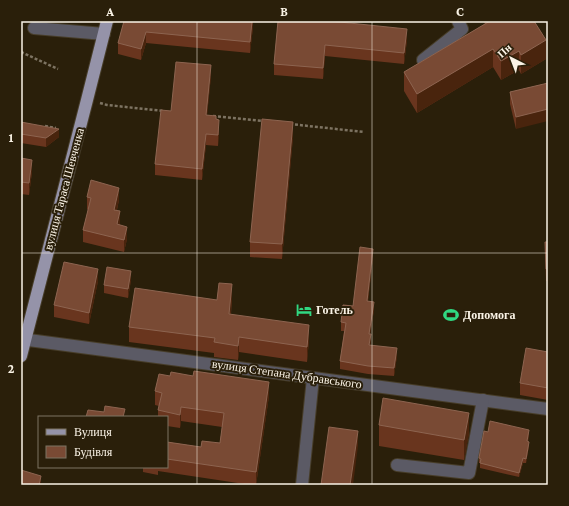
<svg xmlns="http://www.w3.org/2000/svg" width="569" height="506" viewBox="0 0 569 506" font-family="'Crimson Pro',serif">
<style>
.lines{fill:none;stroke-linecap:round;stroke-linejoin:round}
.minor-casing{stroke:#473d29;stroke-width:14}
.major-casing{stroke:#473d29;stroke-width:14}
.path{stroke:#7d7362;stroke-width:2.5;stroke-dasharray:3 2;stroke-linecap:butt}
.minor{stroke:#5b5a65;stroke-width:12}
.major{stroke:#9593a9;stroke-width:12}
.wall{fill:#69351e}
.shaded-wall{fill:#49240d}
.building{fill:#794a34;stroke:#8d6450}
.grid{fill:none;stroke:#faf3e6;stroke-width:1;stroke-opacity:0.55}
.labels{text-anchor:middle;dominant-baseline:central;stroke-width:4;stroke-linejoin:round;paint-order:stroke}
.street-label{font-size:12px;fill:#faf3e6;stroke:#2a1f0a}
.poi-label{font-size:12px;font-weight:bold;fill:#faf3e6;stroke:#2a1f0a;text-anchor:start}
.neatline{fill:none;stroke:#faf3e6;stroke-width:1.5}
.grid-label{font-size:13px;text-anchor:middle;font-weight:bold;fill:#faf3e6}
</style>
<rect width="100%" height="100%" fill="#2a1f0a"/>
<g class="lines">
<defs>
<g id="minor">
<path d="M34,28L104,34"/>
<path d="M423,60L462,29L458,21"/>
<path d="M21,339L548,409"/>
<path d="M397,465L469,473L483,400"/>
<path d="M302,485L313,378"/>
</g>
<path id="major" d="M21,356L87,100L107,21"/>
</defs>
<use href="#minor" class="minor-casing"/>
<use href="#major" class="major-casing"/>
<g class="path">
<path d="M21,52L58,69"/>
<path d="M100,103L107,105L164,111"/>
<path d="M213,116L263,121"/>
<path d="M290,124L364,132"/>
<path d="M45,126L56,128"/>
</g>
<use href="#minor" class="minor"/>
<use href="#major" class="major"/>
</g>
<g class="wall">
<path d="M124,21H253V27L250,53L146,43L141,60L118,54V43Z"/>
<path d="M278,21L407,40L404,64L325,56L323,79L274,75V64Z"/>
<path d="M483,21H534L546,59L521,74L519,70L501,80L493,67L417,113L404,91V72L485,24Z"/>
<path d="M211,76L207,115L216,119L219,130L218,146L206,145L202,180L155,175V164L171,111Z"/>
<path d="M548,83L516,129L510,104V92Z"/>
<path d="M21,122L59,137L46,147L21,143Z"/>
<path d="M293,137L282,259L250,257V242Z"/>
<path d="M21,158L32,172L29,195L21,194Z"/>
<path d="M87,197L119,200L117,210L120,223L119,225L127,239L124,252L83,242V230L88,210L87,209Z"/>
<path d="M545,242H548V281H546Z"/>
<path d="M373,257L368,301L374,310L370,334V345L397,356L394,376L368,374L340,369V361L344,331H341V322L353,306Z"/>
<path d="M131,280L128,298L104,293V285Z"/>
<path d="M98,281L89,324L54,317V305Z"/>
<path d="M232,299L231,314L309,340L307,362L239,352L238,360L214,357V353L129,342V327L217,300Z"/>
<path d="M548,352V400L520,395V383Z"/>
<path d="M155,391L269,396L256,485H251L158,471V475L143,472V467H167V442L201,447L220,443L222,427L181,421L180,428L167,426V417H158V410L159,406L155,405Z"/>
<path d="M379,425L469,433L464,460L379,446Z"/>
<path d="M488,432L529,434L528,442L529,446L526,463H523L519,477L480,468V463H479V458Z"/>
</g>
<g class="shaded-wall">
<path d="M252,21L253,27L250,53V42Z"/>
<path d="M407,29V40L404,64V53Z"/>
<path d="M146,32V43L141,60V49Z"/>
<path d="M546,40V59L521,74V55Z"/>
<path d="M325,45V56L323,79V68Z"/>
<path d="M493,49V67L417,113V94Z"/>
<path d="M519,51V70L501,80V61Z"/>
<path d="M211,65V76L206,126V115Z"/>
<path d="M548,109V121L516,129V117Z"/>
<path d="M219,120V130L218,146V135Z"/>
<path d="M293,122V137L282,259V244Z"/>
<path d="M59,129V137L46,147V138Z"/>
<path d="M206,134V145L202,180V169Z"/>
<path d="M32,160V172L29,195V183Z"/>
<path d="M119,188V200L114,222V210Z"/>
<path d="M120,211V223L117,236V224Z"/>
<path d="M127,227V239L124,252V240Z"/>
<path d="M373,249V257L367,309V301Z"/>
<path d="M98,269V281L89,324V313Z"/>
<path d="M131,271V280L128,298V289Z"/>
<path d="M232,284V299L229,329V314Z"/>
<path d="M374,302V310L369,342V334Z"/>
<path d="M309,325V340L307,362V347Z"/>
<path d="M371,334V343L369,353V345Z"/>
<path d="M239,337V352L238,360V346Z"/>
<path d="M397,348V356L394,376V368Z"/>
<path d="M269,382V396L256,485V472Z"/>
<path d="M181,407V421L180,428V415Z"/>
<path d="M469,413V433L464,460V440Z"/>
<path d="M529,430V434L527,446V441Z"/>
<path d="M358,431V446L353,485H350Z"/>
<path d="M529,442V446L526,463V459Z"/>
<path d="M523,458V463L519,477V473Z"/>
<path d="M41,476V485H39Z"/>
</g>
<g class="building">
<path d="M124,21H252L250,42L146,32L141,49L118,43Z"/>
<path d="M278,21H330L407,29L404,53L325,45L323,68L274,64Z"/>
<path d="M490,21H534L546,40L521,55L519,51L501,61L493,49L417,94L404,72Z"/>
<path d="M176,62L211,65L206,115L216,116V119L219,120L218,135L206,134L202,169L155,164L161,110L171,111Z"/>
<path d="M548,83V109L516,117L510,92Z"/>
<path d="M262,119L293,122L282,244L250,242Z"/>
<path d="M21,122L59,129L46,138L21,134Z"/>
<path d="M21,158L32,160L29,183L21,182Z"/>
<path d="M91,180L119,188L114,210L120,211L117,224L127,227L124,240L83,230L91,198L87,197Z"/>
<path d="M545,242H548V269H546Z"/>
<path d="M360,247L373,249L367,301L374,302L369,334H371L369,345L397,348L394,368L368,366L340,361L346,323L341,322L343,305L353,306Z"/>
<path d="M64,262L98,269L89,313L54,305Z"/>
<path d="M107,267L131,271L128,289L104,285Z"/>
<path d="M219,283L232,284L229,314L309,325L307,347L239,337L238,346L214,342L215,338L129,327L135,288L217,300Z"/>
<path d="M526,348L548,352V388L520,383Z"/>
<path d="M194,371L269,382L256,472L167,459V442L201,447L202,441L220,443L224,413L181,407L180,415L158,410L162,393L155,391L159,374L170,376L171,372L193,376Z"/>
<path d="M383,398L469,413L464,440L379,425Z"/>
<path d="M105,406L125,409L123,417H86L88,410L104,412Z"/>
<path d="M490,421L529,430L527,441L529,442L526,459L523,458L519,473L480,463L481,459L479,458L484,431L488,432Z"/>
<path d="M329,427L358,431L350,485H321Z"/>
<path d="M21,470L41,476L39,485H21Z"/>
</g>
<path class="grid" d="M197,21V485M372,21V485M21,253H548"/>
<defs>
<symbol id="hotel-bare" viewBox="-9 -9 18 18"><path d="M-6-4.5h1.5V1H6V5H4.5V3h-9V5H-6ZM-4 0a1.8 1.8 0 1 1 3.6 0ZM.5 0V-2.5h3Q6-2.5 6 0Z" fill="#30d882" stroke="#2a1f0a" stroke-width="2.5" paint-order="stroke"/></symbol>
<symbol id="stadium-bare" viewBox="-9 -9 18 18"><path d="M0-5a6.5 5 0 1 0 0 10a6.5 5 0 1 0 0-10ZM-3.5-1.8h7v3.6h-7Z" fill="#30d882" stroke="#2a1f0a" stroke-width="2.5" paint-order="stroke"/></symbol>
</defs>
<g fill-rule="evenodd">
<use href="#hotel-bare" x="293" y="299" width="22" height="22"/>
<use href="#stadium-bare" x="440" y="304" width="22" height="22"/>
</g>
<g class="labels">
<g class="street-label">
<text transform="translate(64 189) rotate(-75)">вулиця Тараса Шевченка</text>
<text transform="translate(287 374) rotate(8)">вулиця Степана Дубравського</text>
</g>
<g class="poi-label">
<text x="316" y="310">Готель</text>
<text x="463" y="315">Допомога</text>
</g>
</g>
<rect width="569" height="506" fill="none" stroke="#2a1f0a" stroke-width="44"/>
<rect x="38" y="416" width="130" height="52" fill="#2a1f0a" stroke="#7d7462"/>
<rect x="46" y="429" width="20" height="6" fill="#9593a9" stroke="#7d7462"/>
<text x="74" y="436" font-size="12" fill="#faf3e6">Вулиця</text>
<rect x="46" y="446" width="20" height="12" fill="#794a34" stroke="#7d7462"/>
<text x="74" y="456" font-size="12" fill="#faf3e6">Будівля</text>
<g transform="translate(511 58) rotate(318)" stroke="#2a1f0a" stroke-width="3" paint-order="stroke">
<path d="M0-3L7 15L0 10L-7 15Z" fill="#faf3e6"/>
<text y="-6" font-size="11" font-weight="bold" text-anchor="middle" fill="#faf3e6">Пн</text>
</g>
<rect x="22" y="22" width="525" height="462" class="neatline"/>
<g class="grid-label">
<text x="110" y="16">A</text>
<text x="284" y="16">B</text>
<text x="460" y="16">C</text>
<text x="11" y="142">1</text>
<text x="11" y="373">2</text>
</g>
</svg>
